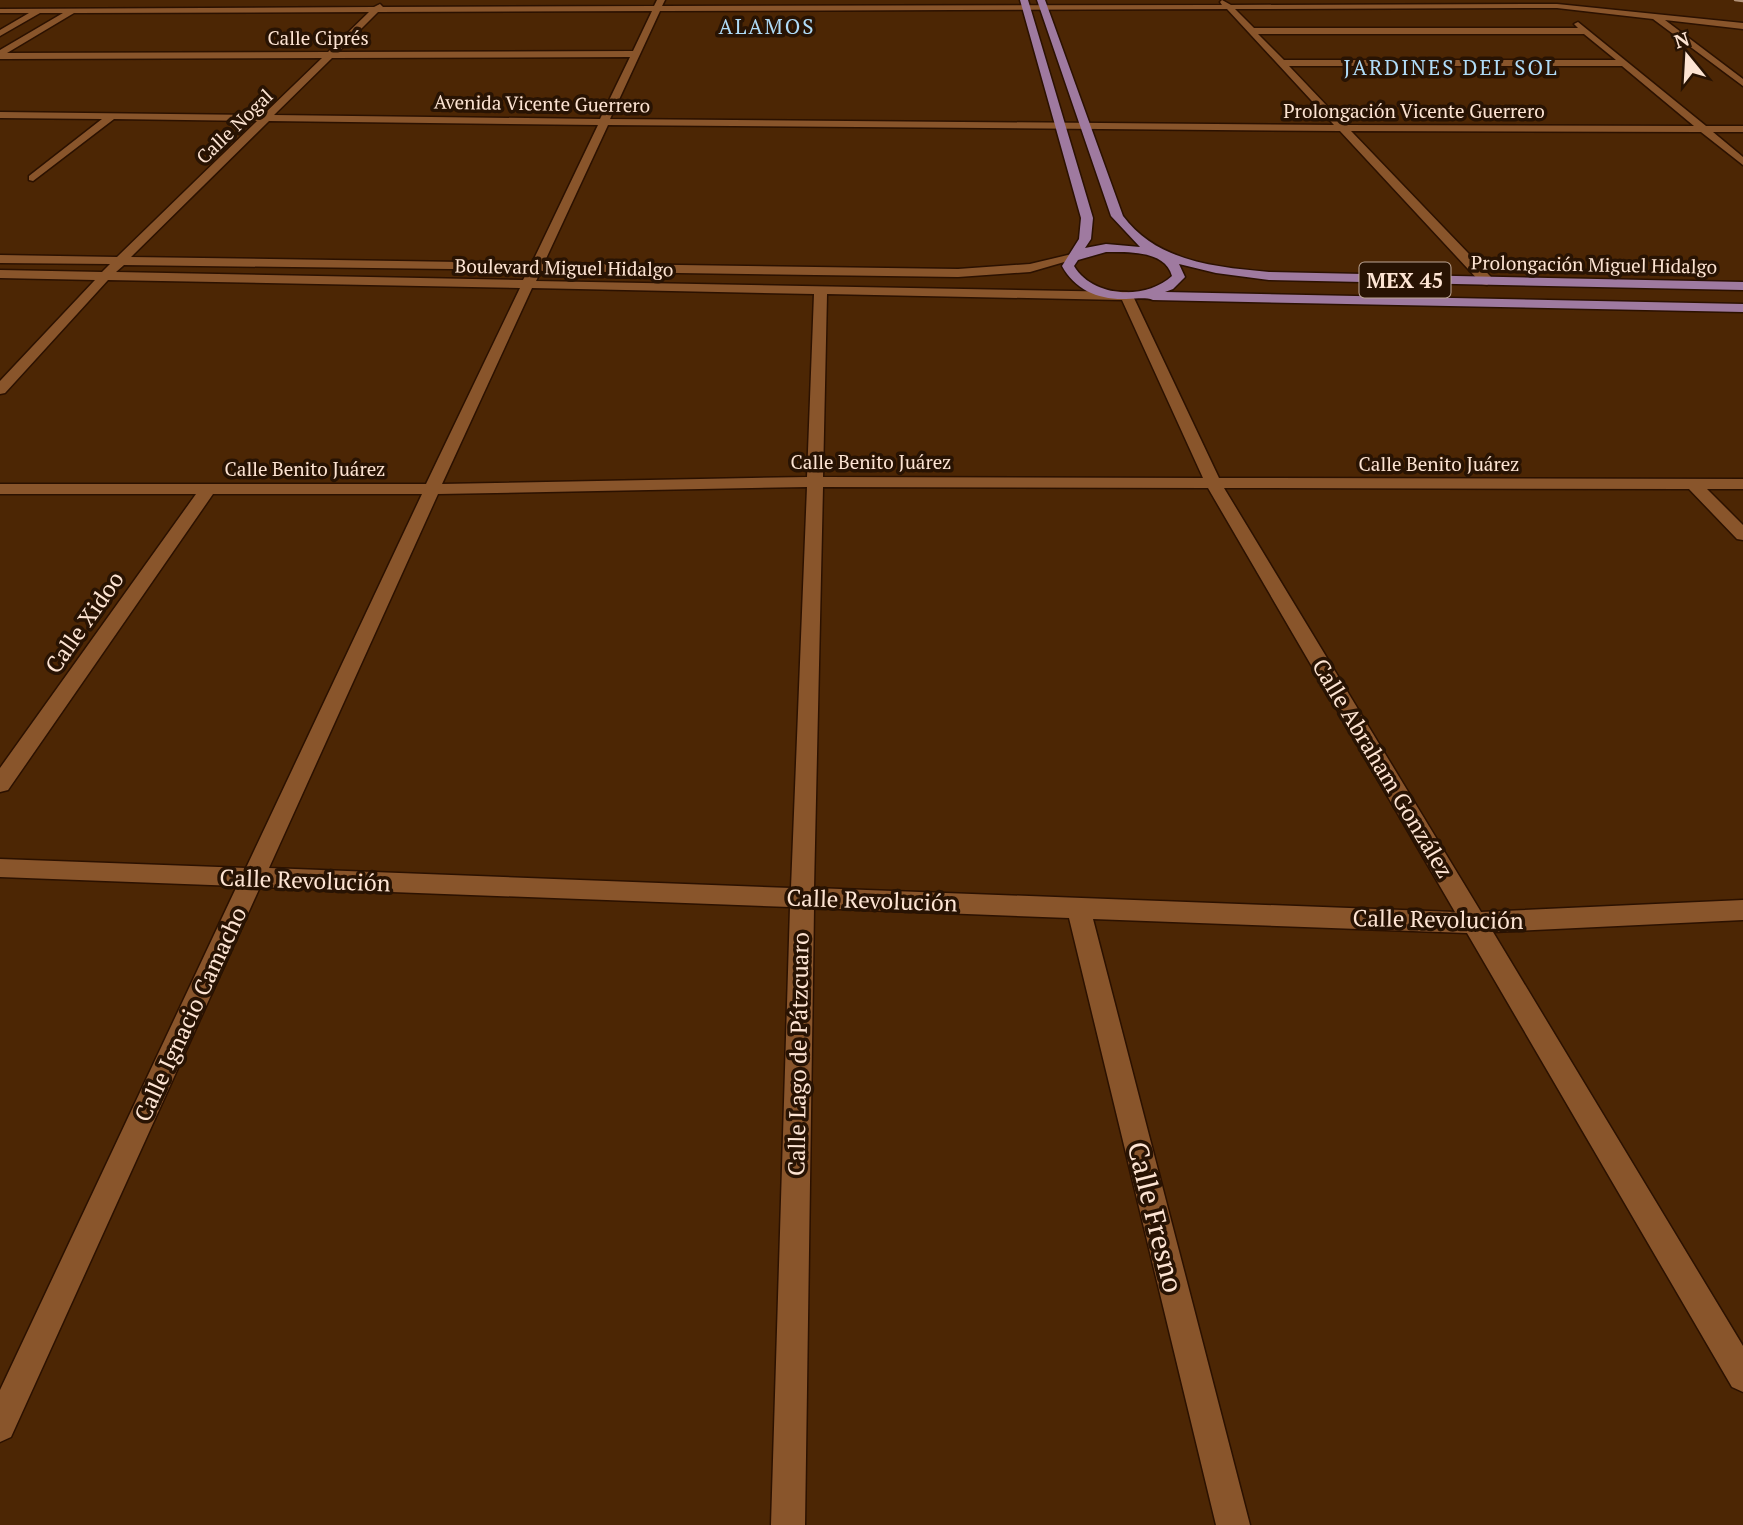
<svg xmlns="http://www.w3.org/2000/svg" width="1743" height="1525" viewBox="0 0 1743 1525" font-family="'PT Serif',serif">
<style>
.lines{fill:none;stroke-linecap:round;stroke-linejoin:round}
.minor-casing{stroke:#2b1100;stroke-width:3}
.major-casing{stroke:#2b1100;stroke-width:3}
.minor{fill:#89552b;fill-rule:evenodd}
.major{fill:#9f7aa0;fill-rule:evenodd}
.rail{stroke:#b09178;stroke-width:2.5}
.labels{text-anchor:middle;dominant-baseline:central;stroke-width:7;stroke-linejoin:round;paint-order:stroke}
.far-street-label{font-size:19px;fill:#fde4d3;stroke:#281303}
.far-quarter-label{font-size:21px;letter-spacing:2px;fill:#afdbf7;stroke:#281303}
.shield{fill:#281303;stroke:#bda595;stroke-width:2}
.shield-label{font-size:21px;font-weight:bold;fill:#fde4d3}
.street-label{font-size:23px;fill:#fde4d3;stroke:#281303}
.near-street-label{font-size:28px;fill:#fde4d3;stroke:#281303}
</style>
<rect width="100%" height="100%" fill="#4c2604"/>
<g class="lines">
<defs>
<path id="minor" d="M657,0H665L662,6L1222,5L1220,2L1222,0L1231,5L1557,4L1743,23V29L1665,20L1743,79V86L1653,19L1557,8L1235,9L1254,28H1578L1574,24L1578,22L1706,126H1743V132H1713L1743,157V165L1701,132L1351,131L1492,278L1493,281L1487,285L1482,284L1340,131L608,125L544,263L958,269L1030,264L1072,254L1078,258L1030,272L958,277L541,271L536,281L1127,292L1133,296L1219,478L1743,479V489H1707L1743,525V540L1737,539L1689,489L1224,488L1481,912L1743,900V920L1493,932L1743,1346V1392L1732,1387L1467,933L1093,919L1250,1525H1216L1069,918L814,908L805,1525H771L790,907L260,887L11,1437L0,1442V1390L237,886L0,877V859L246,868L422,494H213L8,790L0,792V768L196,494H0V484H426L520,288L108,280L5,393L0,394V381L95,280L0,278V270L102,272L110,264L0,263V255L117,257L257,121L114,119L33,181L29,180V176L102,119L0,118V112L263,115L322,58L0,59V50L63,13H40L0,36V30L29,13H0V9L374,7L380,4L383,7L654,6ZM1227,9L1334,125L610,119L660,11ZM652,11L633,51L338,52L378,12ZM369,12L328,52L7,53L74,13ZM1258,34H1584L1616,60H1284ZM630,57L600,119L274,115L332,58ZM1289,66H1622L1694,126L1345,125ZM269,121L598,125L532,263L131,257ZM124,265L528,270L523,280L116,272ZM532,288L814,294L807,477L442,484ZM827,294L1122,300L1203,478L823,477ZM807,487L791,888L269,868L438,494ZM823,487L1208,488L1455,912L814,888Z"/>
<path id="major" d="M1020,0H1028L1093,218L1091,239L1085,248L1106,244L1140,247L1111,216L1037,0H1045L1123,216C1157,262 1216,267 1269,272L1743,282V290L1269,280L1216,273L1179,264L1185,277L1173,289L1165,292L1743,304V312L1153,300C1145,297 1136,299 1126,299C1099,300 1075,290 1062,266L1079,239L1081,218ZM1106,252C1128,252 1165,250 1172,276C1146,300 1093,298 1074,266L1078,260Z"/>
</defs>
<use href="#minor" class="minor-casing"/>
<use href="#major" class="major-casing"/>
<use href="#minor" class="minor"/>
<use href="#major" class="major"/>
<path class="rail" d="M1735,0L1743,1"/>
</g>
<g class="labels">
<g class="far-street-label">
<text x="318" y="37">Calle Ciprés</text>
<text transform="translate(542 103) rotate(1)">Avenida Vicente Guerrero</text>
<text x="1414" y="110">Prolongación Vicente Guerrero</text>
<text transform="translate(234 126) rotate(-44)">Calle Nogal</text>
<text transform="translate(1594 264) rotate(1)">Prolongación Miguel Hidalgo</text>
<text transform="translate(564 267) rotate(1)">Boulevard Miguel Hidalgo</text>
<text x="871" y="461">Calle Benito Juárez</text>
<text x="1439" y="463">Calle Benito Juárez</text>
<text x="305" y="468">Calle Benito Juárez</text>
</g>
<g class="far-quarter-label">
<text x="767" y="26">ALAMOS</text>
<text x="1451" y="67">JARDINES DEL SOL</text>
</g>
<rect class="shield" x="1359.5" y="262.5" width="91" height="35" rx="5"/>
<g class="shield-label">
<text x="1405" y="280">MEX 45</text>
</g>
<g class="street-label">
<text transform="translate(84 622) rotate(-55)">Calle Xidoo</text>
<text transform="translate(1383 768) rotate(59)">Calle Abraham González</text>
<text transform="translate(305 880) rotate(2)">Calle Revolución</text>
<text transform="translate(872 900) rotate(2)">Calle Revolución</text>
<text transform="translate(1438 919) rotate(1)">Calle Revolución</text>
<text transform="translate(190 1014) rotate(-65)">Calle Ignacio Camacho</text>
<text transform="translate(798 1054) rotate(-89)">Calle Lago de Pátzcuaro</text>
</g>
<g class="near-street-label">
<text transform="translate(1156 1217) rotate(76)">Calle Fresno</text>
</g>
</g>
<g transform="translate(1687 56) rotate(342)" stroke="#281303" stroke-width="5" paint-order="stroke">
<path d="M0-5L12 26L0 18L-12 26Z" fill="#fde4d3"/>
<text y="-10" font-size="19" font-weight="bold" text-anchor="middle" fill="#fde4d3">N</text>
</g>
</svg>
